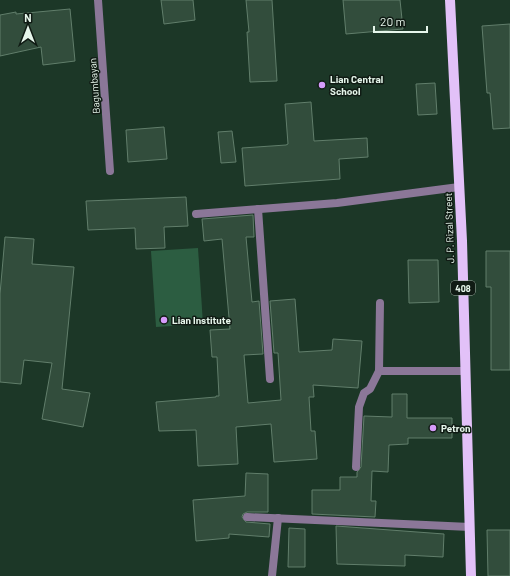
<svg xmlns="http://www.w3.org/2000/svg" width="510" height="576" viewBox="0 0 510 576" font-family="Barlow,sans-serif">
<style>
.green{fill:#2c5d41}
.building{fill:#324d3c;stroke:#617e6b}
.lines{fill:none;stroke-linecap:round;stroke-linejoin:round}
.service{stroke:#8b7798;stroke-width:8}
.minor{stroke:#8b7798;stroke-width:8}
.primary{stroke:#e2c1f8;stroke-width:10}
.poi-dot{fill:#d59bfa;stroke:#101b14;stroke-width:1.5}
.labels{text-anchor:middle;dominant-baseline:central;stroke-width:3;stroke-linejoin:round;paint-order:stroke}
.shield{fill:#101b14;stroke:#a6b4aa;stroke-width:1}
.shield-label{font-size:9px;font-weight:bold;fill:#e6f6eb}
.poi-label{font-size:10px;font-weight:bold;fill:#e6f6eb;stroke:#101b14;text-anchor:start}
.street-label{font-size:10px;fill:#e6f6eb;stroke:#101b14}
</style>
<rect width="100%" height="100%" fill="#1c3727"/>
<path class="green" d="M198,248L203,324L156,327L151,251Z"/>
<g class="building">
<path d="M161,0H193L195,20L164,24Z"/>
<path d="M246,0H272L277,81L250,82L247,32H249Z"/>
<path d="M343,0H400L403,29L346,34Z"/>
<path d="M70,9L75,61L43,65L41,47L0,56V15L16,12V14Z"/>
<path d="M510,24V128L493,129L490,93H487L482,26Z"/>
<path d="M435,83L437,114L418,115L416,84Z"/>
<path d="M311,102L314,141L367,138L368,157L339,159L340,179L245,186L242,148L286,145L288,144L285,104Z"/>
<path d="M164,127L167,159L128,162L126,130Z"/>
<path d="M232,131L236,162L221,163L218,132Z"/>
<path d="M186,197L188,226L164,227L165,248L136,249L135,228L88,230L86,201Z"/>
<path d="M253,215L254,237H246L252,302L259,301L263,354L244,355L248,403L281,400L278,353H274L270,301L295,299L299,352L332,350L333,339L362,341L358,388L313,385L314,397H309L311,431H315L317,459L274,462L271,424L236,427L238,464L198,466L196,430L159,431L156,402L216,397V396H219L217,357H212L210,330L230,329L222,239L204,241L202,219Z"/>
<path d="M5,237L34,239L32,264L74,267L62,389L90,393L83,427L42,419L52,363L24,360L21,384L0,382V294Z"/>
<path d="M486,251H510V370H491V287H486Z"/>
<path d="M408,260H438L439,302L409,303Z"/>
<path d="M392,394H407V418H452V438H408V444L389,445L388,472L372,471L371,501H376L375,517L312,514V490H340V477H357V472L361,467L364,416L392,417Z"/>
<path d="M246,473L268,474V512H247L243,514L242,517L246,522L270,524L269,537L229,534V538L196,541L193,500L245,496Z"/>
<path d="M336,526L444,534L443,557L405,555V566L337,564Z"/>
<path d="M289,528L305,529V567H288Z"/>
<path d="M487,530H510V576H488Z"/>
</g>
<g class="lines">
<g class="service">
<path d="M258,209L270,379"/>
<path d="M196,214L337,203L459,187"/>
<path d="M379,371H465"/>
<path d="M356,467L359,407L364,393L370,389L379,371L380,303"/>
<path d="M247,517L470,527"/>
<path d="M272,576L278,518"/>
</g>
<path class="minor" d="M98,0L110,171"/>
<path class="primary" d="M450,0L462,241L471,576"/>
</g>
<g class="poi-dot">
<circle cx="322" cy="85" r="4"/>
<circle cx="164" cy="320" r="4"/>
<circle cx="433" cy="428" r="4"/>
</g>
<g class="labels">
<rect class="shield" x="451" y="281" width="24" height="14" rx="3"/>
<g class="shield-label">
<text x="463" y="288">408</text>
</g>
<g class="poi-label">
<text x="330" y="79">Lian Central<tspan x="330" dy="12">School</tspan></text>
<text x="172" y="320">Lian Institute</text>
<text x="441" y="428">Petron</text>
</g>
<g class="street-label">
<text transform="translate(94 86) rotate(-94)">Bagumbayan</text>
<text transform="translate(449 228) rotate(-92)">J. P. Rizal Street</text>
</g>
</g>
<g transform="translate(28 28)" stroke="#101b14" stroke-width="3" paint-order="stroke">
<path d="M0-3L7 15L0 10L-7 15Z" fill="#e6f6eb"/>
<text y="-6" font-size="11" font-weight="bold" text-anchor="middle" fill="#e6f6eb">N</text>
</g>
<path d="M374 26v6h53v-6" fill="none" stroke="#e6f6eb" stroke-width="2"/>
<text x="380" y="26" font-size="12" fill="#e6f6eb" stroke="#101b14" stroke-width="3" paint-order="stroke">20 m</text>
</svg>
